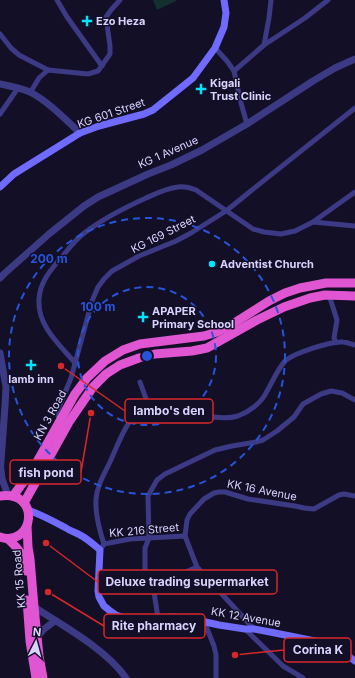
<svg xmlns="http://www.w3.org/2000/svg" width="355" height="678" viewBox="0 0 355 678" font-family="Inter,sans-serif">
<style>
.green{fill:#12302f}
.lines{fill:none;stroke-linecap:round;stroke-linejoin:round}
.minor{stroke:#3d3a85;stroke-width:5}
.tertiary{stroke:#3d3a85;stroke-width:7}
.secondary{stroke:#6f6bff;stroke-width:7}
.trunk{stroke:#e055d1;stroke-width:9}
.ring{fill:none;stroke:#2655da;stroke-width:2;stroke-dasharray:7 5}
.poi-dot{fill:#00e5ff;stroke:#130f26;stroke-width:1.5}
.labels{text-anchor:middle;dominant-baseline:central;stroke-width:3;stroke-linejoin:round;paint-order:stroke}
.poi-label{font-size:11px;font-weight:bold;fill:#d9d4ff;stroke:#130f26;text-anchor:start}
.street-label{font-size:11px;fill:#d9d4ff;stroke:#130f26}
.centre{fill:#2655da;stroke:#130f26;stroke-width:2}
.ring-label{font-size:12px;text-anchor:middle;font-weight:bold;fill:#2655da;stroke:#130f26;stroke-width:3;stroke-linejoin:round;paint-order:stroke}
.leader{fill:none;stroke:#d62828;stroke-width:1.5}
.callout-dot{fill:#d62828;stroke:#130f26;stroke-width:1.5}
.callout{fill:#130f26;stroke:#d62828;stroke-width:1.5}
.callout-label{font-size:12px;text-anchor:middle;font-weight:bold;fill:#d9d4ff}
</style>
<rect width="100%" height="100%" fill="#130f26"/>
<path class="green" d="M153,0H176V1L157,10Z"/>
<g class="lines">
<g class="minor">
<path d="M57,0L67,17L102,66"/>
<path d="M0,34L11,48L19,55L48,70"/>
<path d="M264,45L305,18L328,0"/>
<path d="M215,48L227,61L234,71L241,103L247,124"/>
<path d="M234,71L264,45L269,18L271,0"/>
<path d="M30,93L39,78L48,70L88,74L98,71L110,54V46L106,17L111,10L120,0"/>
<path d="M0,114L18,88"/>
<path d="M313,222L355,192"/>
<path d="M329,295L337,320L334,338L336,342"/>
<path d="M76,364C60,345 37,326 39,299C40,282 50,271 60,259C67,251 74,241 83,234C102,219 124,208 146,198C157,193 167,188 178,187C184,186 191,188 196,190L253,229L264,232L281,234L295,231L313,222L355,226"/>
<path d="M140,382L149,407"/>
<path d="M63,419L57,415V412L71,378L92,301L98,287L104,279L112,271L139,256L176,241L191,233L226,211L247,194L355,108"/>
<path d="M104,544L130,539L185,536"/>
<path d="M100,550L104,544C99,529 95,514 96,499C97,486 104,474 110,462C116,449 121,434 130,421C134,415 142,410 149,407C170,399 194,410 214,417C221,418 231,418 238,416C249,412 261,403 266,393C272,383 277,370 285,361C294,353 331,341 343,342C347,342 351,344 355,345"/>
<path d="M181,574L197,567"/>
<path d="M158,618L154,592L151,583L145,570V548L149,538L148,496L157,480L165,474L215,450L232,446L256,442L263,440L277,431L294,417L303,404L321,394L331,391L342,393L355,400"/>
<path d="M204,621L214,646L216,655V678"/>
<path d="M245,629L283,666L303,678"/>
<path d="M254,629L197,567L185,536L187,520L190,514L204,499L214,493L219,492H225L248,499L295,506L304,508L314,509L339,495L344,494L355,496"/>
</g>
<g class="tertiary">
<path d="M0,84C10,86 20,88 30,92C49,102 65,119 80,133"/>
<path d="M0,278L5,273L49,234L84,206L98,197L148,174L171,165L202,150L247,124L313,81L335,68L355,59"/>
<path d="M0,353L6,387L5,406L0,475"/>
<path d="M1,470L2,479L8,495"/>
<path d="M34,607C62,625 107,650 126,678"/>
<path d="M37,637L44,629L55,621"/>
</g>
<g class="secondary">
<path d="M0,187L14,174L80,133L99,126L144,114L153,110L193,78L215,48L224,27L226,13L224,0"/>
<path d="M28,510C42,515 53,521 66,528C70,531 75,532 80,535C88,539 94,545 100,550L98,591L99,597L104,606L109,610L116,615L125,618H158L173,617L192,619L219,625L245,629H254L270,632L320,642L332,646L343,652L355,661"/>
</g>
<g class="trunk">
<path d="M0,496C42,490 34,548 0,537"/>
<path d="M13,496L33,469L75,394L87,378L105,361L123,350L140,344L204,336L217,332L231,325L269,301L285,293L300,288L326,283H355"/>
<path d="M24,503L69,422L93,387L106,374L120,365L139,358L155,354L192,351L207,348L257,320L284,307L310,298L325,295L355,296"/>
<path d="M27,526L28,547L30,559L34,607L39,656L43,678"/>
<path d="M8,539C20,550 24,555 26,571"/>
<path d="M27,600L30,641L36,678"/>
</g>
</g>
<g class="ring">
<circle cx="147" cy="356" r="69"/>
<circle cx="147" cy="356" r="138"/>
</g>
<g class="poi-dot">
<path d="M85 15h4v4h4v4h-4v4h-4v-4h-4v-4h4z"/>
<path d="M199 83h4v4h4v4h-4v4h-4v-4h-4v-4h4z"/>
<circle cx="212" cy="264" r="4"/>
<path d="M141 311h4v4h4v4h-4v4h-4v-4h-4v-4h4z"/>
<path d="M29 359h4v4h4v4h-4v4h-4v-4h-4v-4h4z"/>
</g>
<g class="labels">
<g class="poi-label">
<text x="96" y="21">Ezo Heza</text>
<text x="210" y="83">Kigali<tspan x="210" dy="13">Trust Clinic</tspan></text>
<text x="220" y="264">Adventist Church</text>
<text x="152" y="311">APAPER<tspan x="152" dy="13">Primary School</tspan></text>
<text x="31" y="379" text-anchor="middle">lamb inn</text>
</g>
<g class="street-label">
<text transform="translate(111 113) rotate(-19)">KG 601 Street</text>
<text transform="translate(168 152) rotate(-24)">KG 1 Avenue</text>
<text transform="translate(163 234) rotate(-27)">KG 169 Street</text>
<text transform="translate(50 415) rotate(-61)">KN 3 Road</text>
<text transform="translate(262 490) rotate(11)">KK 16 Avenue</text>
<text transform="translate(144 530) rotate(-5)">KK 216 Street</text>
<text transform="translate(19 579) rotate(-95)">KK 15 Road</text>
<text transform="translate(246 617) rotate(10)">KK 12 Avenue</text>
</g>
</g>
<circle cx="147" cy="356" r="6" class="centre"/>
<g class="ring-label">
<text x="49" y="263">200 m</text>
<text x="98" y="311">100 m</text>
</g>
<path class="leader" d="M61 366L125 411M91 413L81 472M46 543L98 582M48 592L104 626M235 655L284 650"/>
<g class="callout-dot">
<circle cx="61" cy="366" r="4"/>
<circle cx="91" cy="413" r="4"/>
<circle cx="46" cy="543" r="4"/>
<circle cx="48" cy="592" r="4"/>
<circle cx="235" cy="655" r="4"/>
</g>
<g class="callout">
<rect x="125" y="399" width="88" height="24" rx="4"/>
<rect x="10" y="460" width="71" height="24" rx="4"/>
<rect x="98" y="570" width="179" height="24" rx="4"/>
<rect x="104" y="614" width="101" height="24" rx="4"/>
<rect x="284" y="638" width="67" height="24" rx="4"/>
</g>
<g class="callout-label">
<text x="169" y="415">lambo's den</text>
<text x="46" y="477">fish pond</text>
<text x="187" y="586">Deluxe trading supermarket</text>
<text x="154" y="630">Rite pharmacy</text>
<text x="318" y="654">Corina K</text>
</g>
<g transform="translate(36 642) rotate(6)" stroke="#130f26" stroke-width="3" paint-order="stroke">
<path d="M0-3L7 15L0 10L-7 15Z" fill="#d9d4ff"/>
<text y="-6" font-size="11" font-weight="bold" text-anchor="middle" fill="#d9d4ff">N</text>
</g>
</svg>
